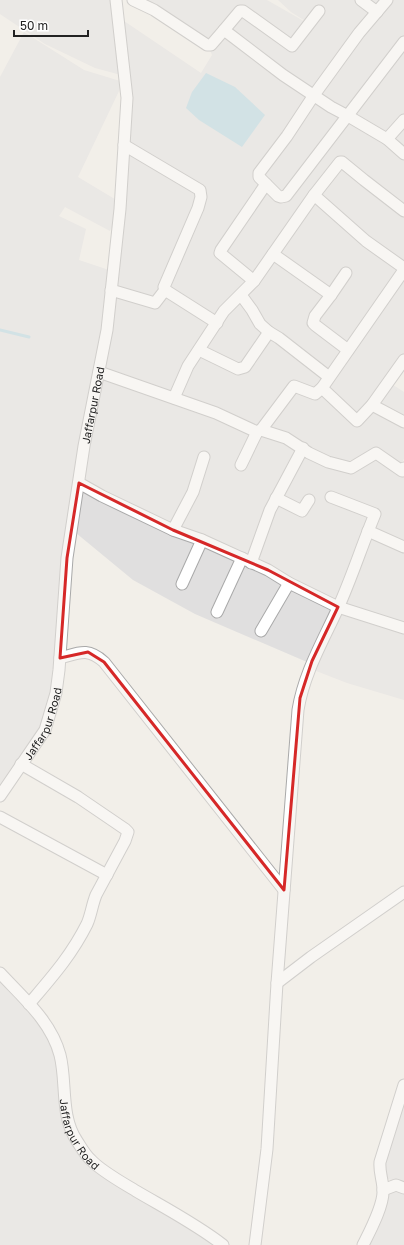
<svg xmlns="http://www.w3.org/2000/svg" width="404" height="1245" viewBox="0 0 404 1245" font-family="'Golos Text',sans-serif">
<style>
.residential{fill:#e0dfdf;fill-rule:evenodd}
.water{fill:#aad3df}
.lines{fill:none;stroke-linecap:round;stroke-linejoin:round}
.stream{stroke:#aad3df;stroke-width:3}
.minor-casing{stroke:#a9a9a9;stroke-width:13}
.minor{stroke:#fff;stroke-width:11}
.marked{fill:none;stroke:#d62828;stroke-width:3;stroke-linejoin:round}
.labels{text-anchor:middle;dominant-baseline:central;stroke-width:4;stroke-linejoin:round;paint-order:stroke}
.street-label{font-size:11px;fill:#222;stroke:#fff}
</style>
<rect width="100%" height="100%" fill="#f2efe9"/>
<g class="residential">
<path d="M0,0H115L121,75L95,68L45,44L0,14Z"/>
<path d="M135,0H267L309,24L292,46L283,40L292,47L310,24L291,12L278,0H404V155L350,113L384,68L347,116L389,144L404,157V212L373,187L341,162H340L374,188L404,215V362L369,403L404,423V459L400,465L376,447L361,457L342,463L332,464L339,467L351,466L377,450L400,471L404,466V624L340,604L303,589L337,605L307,662L195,614L133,580L76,533L82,488L88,489L80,485L82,480L92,416L102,376L252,428L176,400L190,369L205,343L188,367L175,397L99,373L122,247L127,121L123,89L124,21L201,73L212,55L210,50L226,32L224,31L241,11L238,9L209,49L199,44L170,18ZM229,35L307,90L344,114L324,104ZM186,536L253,559L290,583L186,537Z"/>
<path d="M24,32L84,70L120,81L119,91L78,177L123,204L110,231L65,207L59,216L86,229L79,260L109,270L53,691L42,728L0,801V77Z"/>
<path d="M390,383L404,392V422L374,405Z"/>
<path d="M338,610L404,629V700L347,683L311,669Z"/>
<path d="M0,978L48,1034L56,1059L60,1111L72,1142L88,1166L121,1189L172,1217L216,1245H0Z"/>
<path d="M404,1095V1184L385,1178L383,1163Z"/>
<path d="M385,1185L404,1191V1245H365Z"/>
</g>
<path class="water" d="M206,73L235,87L265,115L242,147L199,120L186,108L192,92Z"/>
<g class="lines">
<path class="stream" d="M0,330L29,337"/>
<defs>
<g id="minor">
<path d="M133,0L154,10L207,45H211L224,30L283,75L331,107L348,116L387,139L404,154"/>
<path d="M361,0L377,12"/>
<path d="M387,0L359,33L314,95L287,136L259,173V177L278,196L281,197L286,196L404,42"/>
<path d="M224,30L240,11H243L292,46L319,11"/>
<path d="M387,139L404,120"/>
<path d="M124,145L200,190L201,197L198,208L164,287L165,290L217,323"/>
<path d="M314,195L366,241L404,268"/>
<path d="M273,254L331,295"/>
<path d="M404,270L322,388L357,421L372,405L404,360"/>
<path d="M346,273L331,295L315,316L313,323L315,325L348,350"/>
<path d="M254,281L220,253L221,250L266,184"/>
<path d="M111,290L155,303L165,290"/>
<path d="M241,295L252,310L260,324L269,332L279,338L329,377"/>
<path d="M199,350L238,369L245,367L269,332"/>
<path d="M99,372L216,413L257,432L261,430L286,438L309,453L328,462L351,468L376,453L402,471L404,468"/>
<path d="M174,398L188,366L224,311L254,281L314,195L340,162H342L364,180L404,211"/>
<path d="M372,405L404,422"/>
<path d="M261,430L294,386L315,394L322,388"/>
<path d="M241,465L257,432"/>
<path d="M79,483L102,496L173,530L202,540L268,570L289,583L338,607L404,628"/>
<path d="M276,498L302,511L309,500"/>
<path d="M173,530L193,492L204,457"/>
<path d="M368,531L404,547"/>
<path d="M251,563L270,510L303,448"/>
<path d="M182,584L202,540"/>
<path d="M217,612L242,558"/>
<path d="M261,631L289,583"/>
<path d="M60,658C79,653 87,647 104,662L284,890"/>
<path d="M21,764L78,797L125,829L128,832L125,841L96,895C92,905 91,915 87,924C71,956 51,978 29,1004"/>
<path id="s1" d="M0,796L45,730L56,693L59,670L67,558L84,446L107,330L120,209L127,98L116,0"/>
<path d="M0,817L107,875"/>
<path id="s2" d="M0,973C23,998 51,1021 60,1055C67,1082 60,1116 77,1141C81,1147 85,1155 91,1160C101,1171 123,1183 136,1191C165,1208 196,1224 223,1245"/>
<path d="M277,983L311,957L404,892"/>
<path d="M383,1190L396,1185L404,1188"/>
<path d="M255,1245L267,1149L277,983L298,710C304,673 323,641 338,608C352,577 362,545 375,514L331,497"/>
<path d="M363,1245C370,1231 384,1205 383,1190C383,1180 379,1173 380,1162L404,1085"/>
</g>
</defs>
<use href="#minor" class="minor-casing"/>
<use href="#minor" class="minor"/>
</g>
<path d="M0 0H404V1245H0ZM79,483L173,530L268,570L338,607L312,661L300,698L284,890L104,662L88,652L60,658L67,558Z" fill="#f2efe9" fill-opacity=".55" fill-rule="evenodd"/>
<path class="marked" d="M79,483L173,530L268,570L338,607L312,661L300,698L284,890L104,662L88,652L60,658L67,558Z"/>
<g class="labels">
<g class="street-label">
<text stroke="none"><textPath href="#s1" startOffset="409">Jaffarpur Road</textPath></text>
<text stroke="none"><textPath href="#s1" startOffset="85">Jaffarpur Road</textPath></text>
<text stroke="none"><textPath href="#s2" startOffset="186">Jaffarpur Road</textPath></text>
</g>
</g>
<path d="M14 30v6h74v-6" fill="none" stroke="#222222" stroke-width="2"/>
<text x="20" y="30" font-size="12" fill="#222222" stroke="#ffffff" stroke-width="3" paint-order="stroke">50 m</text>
</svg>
